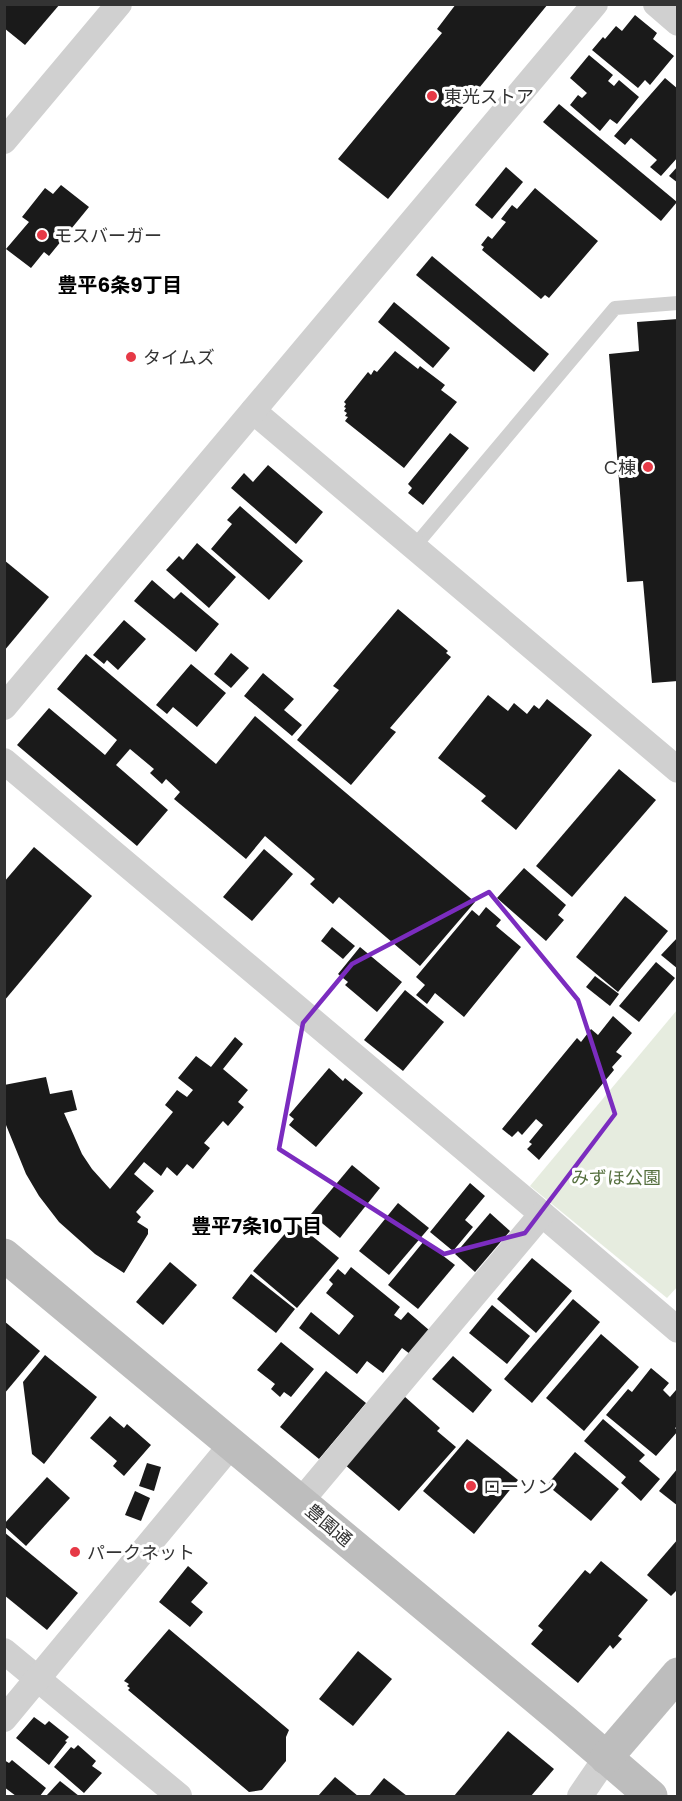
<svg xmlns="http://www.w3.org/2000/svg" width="682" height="1801" viewBox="0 0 682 1801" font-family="Poppins,'Noto Sans JP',sans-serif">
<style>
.green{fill:#e6ecdf}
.building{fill:#1a1a1a}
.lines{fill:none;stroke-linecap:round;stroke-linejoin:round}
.lane{stroke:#d0d0d0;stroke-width:14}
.street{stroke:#d0d0d0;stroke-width:26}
.secondary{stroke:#bdbdbd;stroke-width:33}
.marked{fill:none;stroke:#7b2cbf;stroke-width:4.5;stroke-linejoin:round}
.poi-dot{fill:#e63946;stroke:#fff;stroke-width:2}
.labels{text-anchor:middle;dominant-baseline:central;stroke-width:6;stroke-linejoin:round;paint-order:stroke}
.poi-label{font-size:18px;fill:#333;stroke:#fff;text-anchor:start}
.park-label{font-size:18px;fill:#56703f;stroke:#fff}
.street-label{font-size:18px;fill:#333;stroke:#fff}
.neighbourhood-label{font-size:20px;font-weight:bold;fill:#000;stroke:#fff}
</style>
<rect width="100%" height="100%" fill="#fff"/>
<path class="green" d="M677,1010L678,1286L667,1298L530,1186Z"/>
<g class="building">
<path d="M4,4H60L25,45L4,28Z"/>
<path d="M456,4H548L388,199L338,159L442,33L437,29Z"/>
<path d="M635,15L657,33L653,39L674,56L650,85L645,80L638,88L592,50L603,37L605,39L616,26L622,31Z"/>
<path d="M589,55L613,75L608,81L614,86L619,80L639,97L617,124L610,119L600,131L570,105L578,95L582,98L587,93L570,78Z"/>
<path d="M665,78L678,89V157L661,176L650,167L657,160L631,138L625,145L614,136Z"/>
<path d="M559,104L677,202L661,221L543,122Z"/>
<path d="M678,166V183L669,176Z"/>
<path d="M506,167L523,182L492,219L475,205Z"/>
<path d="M61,185L89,207L49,256L44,252L31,268L6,249L29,222L22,217L45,188L53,194Z"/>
<path d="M535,188L598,241L549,298L545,295L541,299L482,250L484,247L481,245L488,236L492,239L506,222L501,219L512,205L517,209Z"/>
<path d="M432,256L549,354L534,372L416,275Z"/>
<path d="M394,302L450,348L433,368L378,322Z"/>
<path d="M678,319V681L652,683L643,581L627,582L609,354L639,351L637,322Z"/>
<path d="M395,351L418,369L420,366L445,385L441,390L457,402L404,468L345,421L348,417L345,416L347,413L344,411L346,408L344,407L346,404L344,402L368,372L371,375L374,370L377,372Z"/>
<path d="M450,433L469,448L423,505L408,493L412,488L408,484Z"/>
<path d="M268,465L323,512L296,544L231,488L244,473L253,482Z"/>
<path d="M240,506L303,561L269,600L211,549L232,524L227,520Z"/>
<path d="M197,543L236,577L209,608L166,570L179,556L183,560Z"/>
<path d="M4,560L49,597L4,651Z"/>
<path d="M152,580L174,599L181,592L219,624L196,652L134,601Z"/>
<path d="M398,609L448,651L446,653L451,657L390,728L396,732L351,785L297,740L339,690L333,686Z"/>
<path d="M124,620L146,639L118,670L107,660L104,664L93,655Z"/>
<path d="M231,653L249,668L231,688L214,674Z"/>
<path d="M86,654L216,764L255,716L475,902L420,966L339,897L333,904L310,884L315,879L265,836L246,859L174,799L180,792L166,779L162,784L150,773L154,769L130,749L116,765L168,810L137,846L17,745L49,708L105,755L117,740L57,689Z"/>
<path d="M191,664L226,693L197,727L173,707L167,714L156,705Z"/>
<path d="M263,673L294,699L284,710L302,725L292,736L244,696Z"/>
<path d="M488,695L508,711L514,703L527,714L534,705L539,709L547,699L592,735L516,830L481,801L486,796L438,758Z"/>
<path d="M619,769L656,800L572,897L536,866Z"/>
<path d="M34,847L92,896L4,1001V882Z"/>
<path d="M264,849L293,874L252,921L223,897Z"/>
<path d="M524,868L566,905L558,915L564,920L546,941L497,898Z"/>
<path d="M625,896L668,931L618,992L576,957Z"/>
<path d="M486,907L501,920L496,926L521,947L464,1017L435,993L427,1004L416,995L425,985L416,977L472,910L479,916Z"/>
<path d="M332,927L355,946L343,959L321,941Z"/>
<path d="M678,937V969L661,955Z"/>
<path d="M360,947L402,982L377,1012L345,985L348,982L338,974Z"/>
<path d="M656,962L675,978L639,1022L619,1006Z"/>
<path d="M595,976L619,994L610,1006L586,987Z"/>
<path d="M405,990L444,1022L403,1071L364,1040Z"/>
<path d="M613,1016L632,1033L616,1052L622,1056L612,1067L614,1070L539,1160L527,1149L532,1144L529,1142L543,1125L536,1119L522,1135L518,1131L512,1137L502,1129L577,1038L581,1042L591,1029L598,1035Z"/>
<path d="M235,1037L243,1044L223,1069L248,1090L238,1102L244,1107L228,1126L223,1121L204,1143L210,1148L193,1169L187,1164L177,1176L167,1167L161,1176L144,1162L134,1174L154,1191L136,1212L141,1217L137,1222L148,1229V1234L124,1273L95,1254L59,1222L39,1196L26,1174L6,1125L4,1117V1085L46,1077L50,1094L72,1090L77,1110L64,1113L82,1154L92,1169L110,1189L173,1112L165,1105L177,1090L187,1097L193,1090L178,1078L196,1056L211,1067Z"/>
<path d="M329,1068L343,1081L345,1078L363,1093L316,1147L289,1125L294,1119L289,1115Z"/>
<path d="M352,1165L380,1188L340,1238L311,1214Z"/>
<path d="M470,1183L485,1196L465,1220L473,1227L453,1251L430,1232Z"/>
<path d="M398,1203L429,1228L389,1275L359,1251Z"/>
<path d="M490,1213L510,1231L475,1272L455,1254Z"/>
<path d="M295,1222L339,1258L297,1308L253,1271Z"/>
<path d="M424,1241L455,1265L418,1309L388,1285Z"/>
<path d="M532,1258L572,1291L536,1333L497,1299Z"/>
<path d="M170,1262L197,1285L163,1325L136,1302Z"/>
<path d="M351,1267L400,1307L394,1315L401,1320L408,1312L429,1330L410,1354L402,1348L383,1373L367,1361L357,1374L299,1328L311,1312L339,1335L354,1316L326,1293L333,1284L329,1280L338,1269L345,1275Z"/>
<path d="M251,1274L295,1309L276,1333L232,1298Z"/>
<path d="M573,1299L600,1322L532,1403L504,1379Z"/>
<path d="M492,1305L530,1336L507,1364L469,1333Z"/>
<path d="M4,1321L40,1351L4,1394Z"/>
<path d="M601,1334L639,1367L584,1431L546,1398Z"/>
<path d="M281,1342L314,1369L291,1397L284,1392L280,1397L271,1389L275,1384L257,1370Z"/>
<path d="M45,1355L97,1397L44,1464L32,1454L23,1382Z"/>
<path d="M453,1356L492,1390L473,1413L432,1379Z"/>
<path d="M651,1368L669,1383L663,1390L670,1397L676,1390L678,1392V1426L675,1428L678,1431L656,1456L606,1415L628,1389L632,1392Z"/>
<path d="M326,1371L366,1403L319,1459L280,1427Z"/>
<path d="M404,1396L440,1428L437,1431L456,1447L399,1511L344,1464Z"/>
<path d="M110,1416L124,1428L127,1424L151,1445L124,1476L113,1466L117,1461L90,1438Z"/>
<path d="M603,1419L645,1455L639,1461L660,1479L641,1501L621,1483L626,1477L584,1441Z"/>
<path d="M467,1439L518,1480L474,1534L423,1491Z"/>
<path d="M575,1452L619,1489L591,1521L547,1485Z"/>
<path d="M147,1463L161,1467L154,1491L139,1486Z"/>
<path d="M678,1468V1506L659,1491Z"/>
<path d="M47,1477L70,1498L26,1546L4,1526V1524Z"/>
<path d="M135,1491L150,1498L141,1521L125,1515Z"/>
<path d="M4,1532L78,1593L47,1630L4,1595Z"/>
<path d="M678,1539V1589L671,1596L647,1575Z"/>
<path d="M601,1561L648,1600L618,1636L622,1639L613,1649L610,1645L578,1683L531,1644L543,1630L538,1626L585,1570L590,1574Z"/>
<path d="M188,1566L208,1583L191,1602L203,1612L190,1627L159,1602Z"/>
<path d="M169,1629L289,1730L286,1737V1761L262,1790L249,1792L128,1690L130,1688L127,1686L129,1684L124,1681Z"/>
<path d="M358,1651L392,1679L353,1726L319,1699Z"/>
<path d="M34,1717L45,1725L49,1721L69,1737L65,1741L67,1742L49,1765L16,1738Z"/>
<path d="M508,1731L554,1769L531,1796H454Z"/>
<path d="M78,1745L96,1761L92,1766L102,1773L84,1793L54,1767L71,1747L74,1749Z"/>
<path d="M4,1760L9,1763L12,1760L46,1788L40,1796H16L4,1787Z"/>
<path d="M335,1777L358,1796H318Z"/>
<path d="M384,1778L407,1796H369Z"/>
<path d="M60,1781L79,1796H46Z"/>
</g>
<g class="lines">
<path class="lane" d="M414,547L615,308L678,303"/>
<g class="street">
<path d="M656,4L678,23"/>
<path d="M4,141L119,4"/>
<path d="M253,411L678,770"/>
<path d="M4,707L595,4"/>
<path d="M4,761L542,1214L678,1330"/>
<path d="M301,1501L542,1214"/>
<path d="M4,1651L179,1796"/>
<path d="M4,1719L232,1444"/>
<path d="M580,1796L606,1758"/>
</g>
<g class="secondary">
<path d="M4,1255L564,1721L651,1796"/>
<path d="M606,1758L678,1674"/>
</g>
</g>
<path class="marked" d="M489,892L578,1000L615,1114L525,1233L444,1254L279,1149L303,1023L352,964Z"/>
<g class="poi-dot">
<circle cx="432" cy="96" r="6"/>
<circle cx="42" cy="235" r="6"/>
<circle cx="131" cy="357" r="6"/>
<circle cx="648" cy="467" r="6"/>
<circle cx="471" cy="1486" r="6"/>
<circle cx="75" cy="1552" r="6"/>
</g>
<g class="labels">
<g class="poi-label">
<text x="444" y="96">東光ストア</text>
<text x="54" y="235">モスバーガー</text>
<text x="143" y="357">タイムズ</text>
<text x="636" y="467" text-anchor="end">C棟</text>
<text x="483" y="1486">ローソン</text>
<text x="87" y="1552">パークネット</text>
</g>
<g class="park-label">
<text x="616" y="1177">みずほ公園</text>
</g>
<g class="street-label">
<text transform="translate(329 1525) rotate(40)">豊園通</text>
</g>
<g class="neighbourhood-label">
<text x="120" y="285">豊平6条9丁目</text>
<text x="257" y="1226">豊平7条10丁目</text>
</g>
</g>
<rect width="682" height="1801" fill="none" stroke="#333333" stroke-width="12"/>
</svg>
